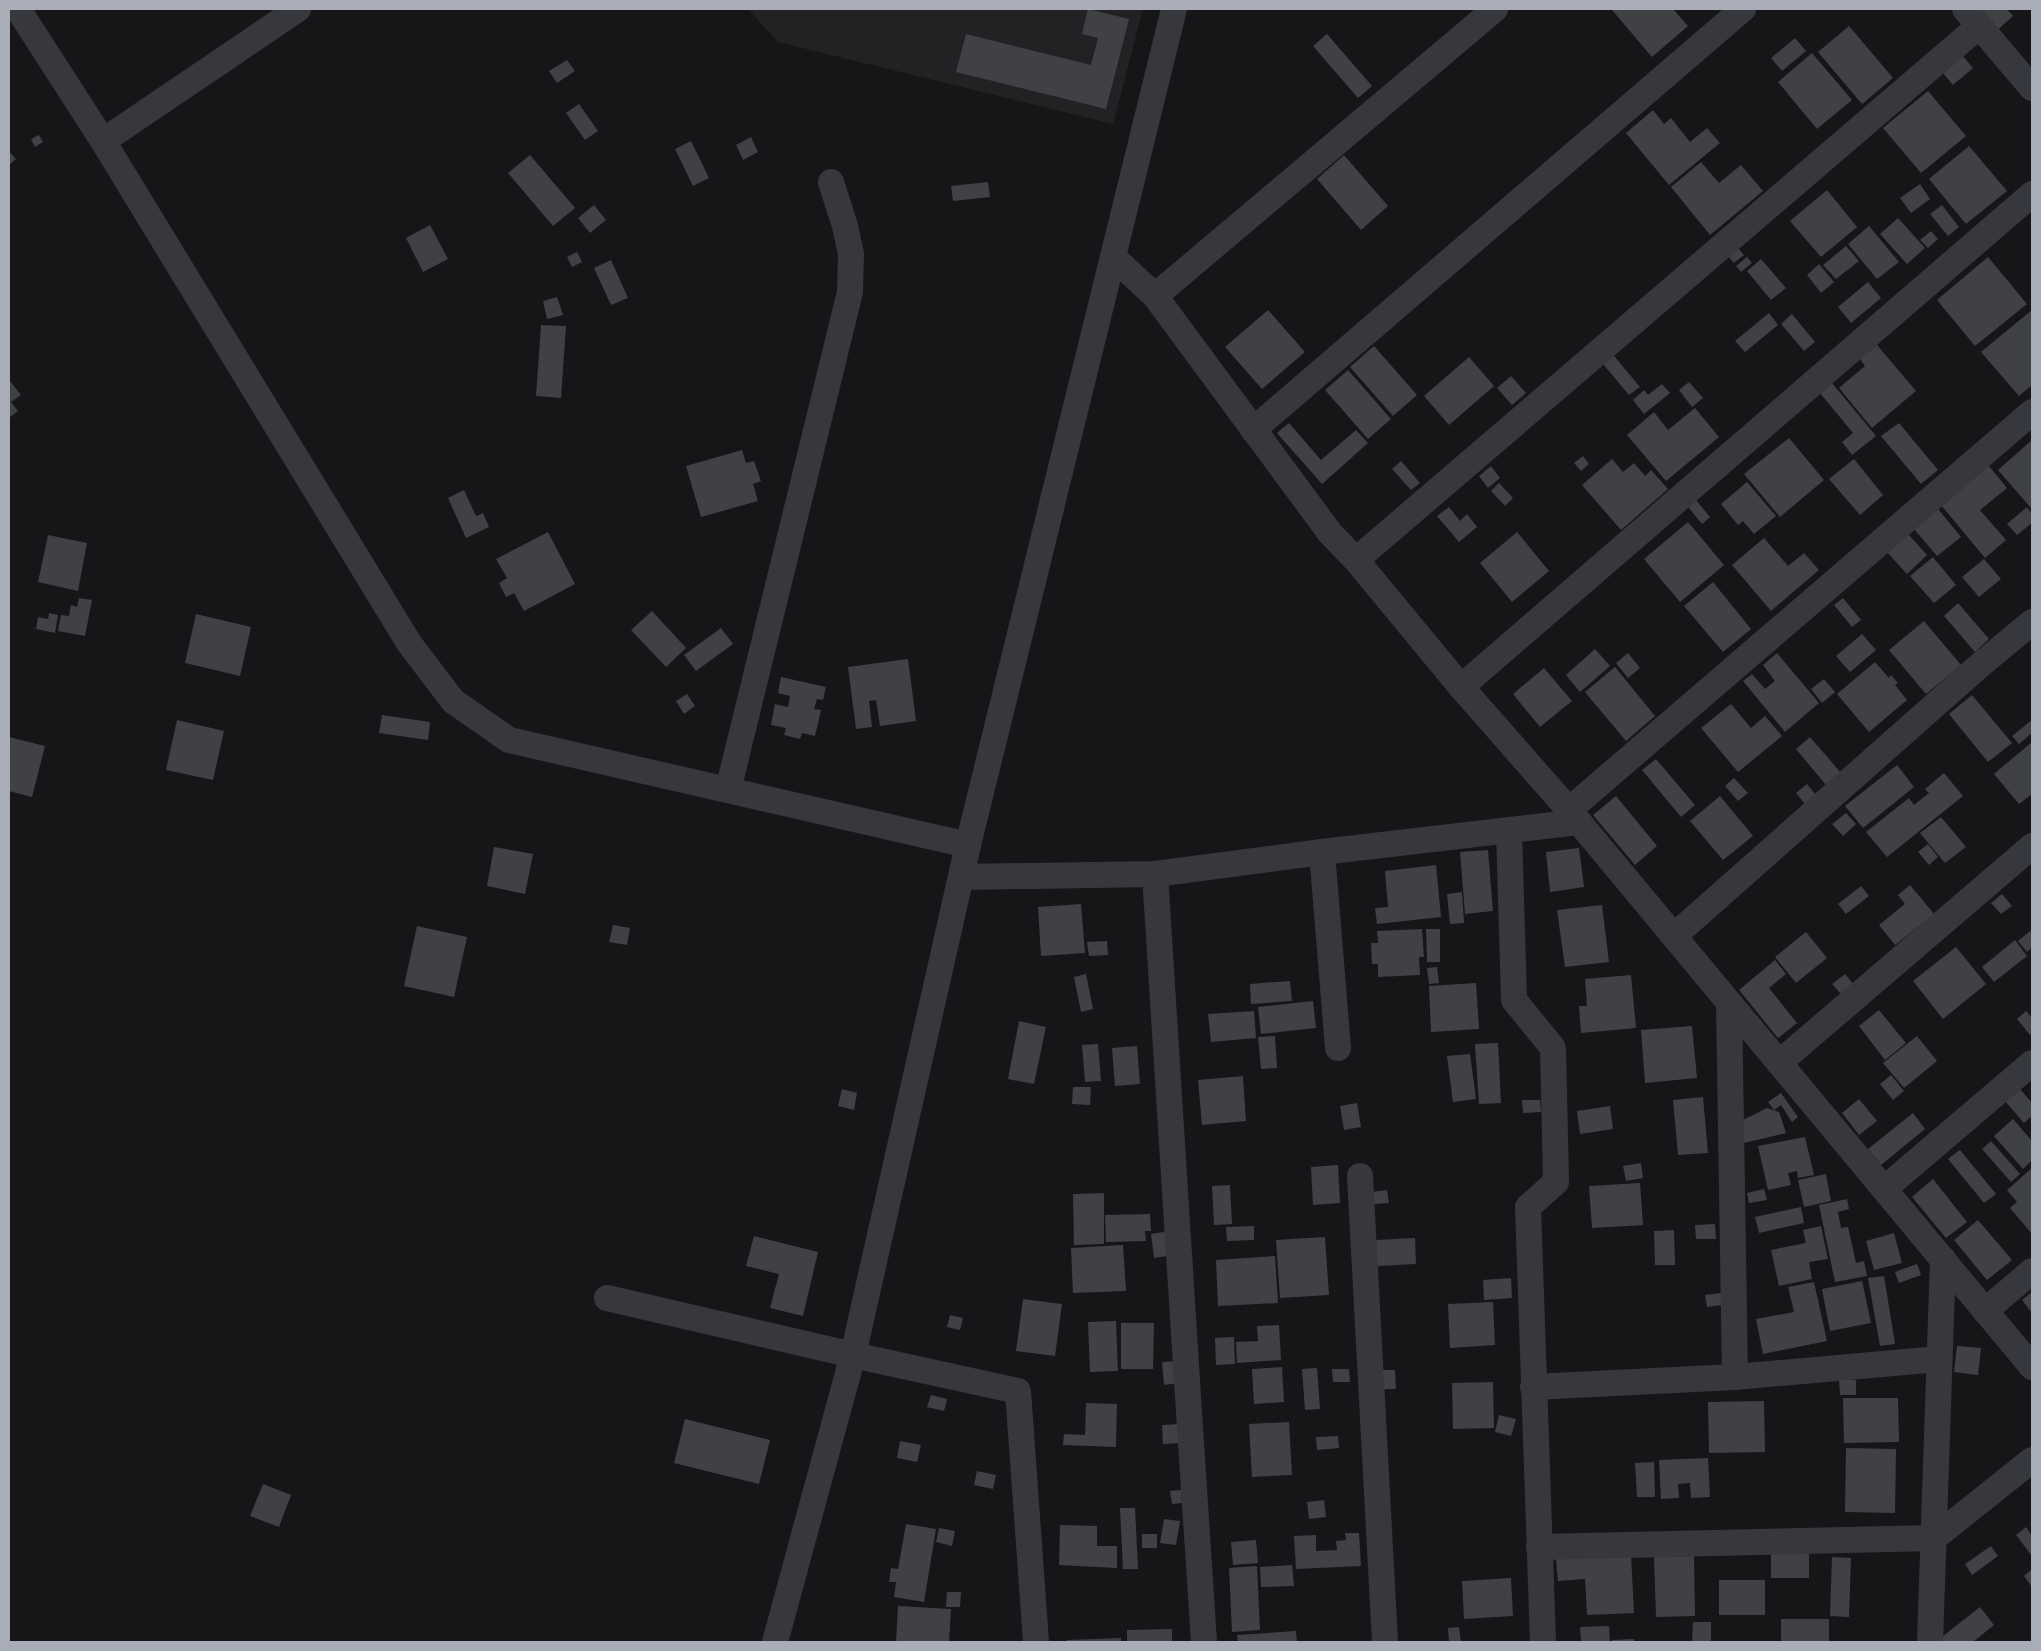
<svg xmlns="http://www.w3.org/2000/svg" width="2041" height="1651" viewBox="0 0 2041 1651" font-family="Quicksand,sans-serif">
<style>
.built{fill:#222225}
.building{fill:#404145}
.lines{fill:none;stroke-linecap:round;stroke-linejoin:round}
.minor{stroke:#37383d;stroke-width:26}
</style>
<rect width="100%" height="100%" fill="#161618"/>
<path class="built" d="M748,9H1143L1113,124L778,42Z"/>
<g class="building">
<path d="M1088,9L1129,19L1106,109L956,72L966,34L1091,65L1098,38L1082,34Z"/>
<path d="M1613,9H1673L1688,26L1652,57L1612,10Z"/>
<path d="M1979,9H2007L2013,16L1992,35Z"/>
<path d="M1849,26L1893,78L1862,104L1818,52Z"/>
<path d="M1327,34L1372,86L1358,98L1313,46Z"/>
<path d="M1795,38L1806,51L1782,71L1771,58Z"/>
<path d="M1812,53L1852,100L1817,129L1778,82Z"/>
<path d="M1961,54L1973,68L1953,85L1941,71Z"/>
<path d="M567,60L575,71L557,83L549,71Z"/>
<path d="M1928,91L1966,136L1921,173L1883,128Z"/>
<path d="M579,104L598,131L585,140L566,113Z"/>
<path d="M1653,110L1664,124L1671,118L1690,142L1707,128L1720,143L1669,185L1626,133Z"/>
<path d="M39,135L43,142L35,147L31,139Z"/>
<path d="M751,137L758,152L743,160L736,145Z"/>
<path d="M691,141L709,178L693,186L675,149Z"/>
<path d="M1969,146L2007,191L1966,224L1929,179Z"/>
<path d="M9,151L16,159L9,165Z"/>
<path d="M530,155L575,208L553,226L508,173Z"/>
<path d="M1344,155L1388,206L1361,230L1317,179Z"/>
<path d="M1701,162L1719,183L1741,165L1763,191L1710,235L1671,187Z"/>
<path d="M988,182L990,197L953,201L951,186Z"/>
<path d="M1920,184L1930,199L1911,213L1900,198Z"/>
<path d="M1827,190L1857,227L1821,257L1790,221Z"/>
<path d="M594,205L606,220L590,233L578,218Z"/>
<path d="M1942,205L1959,227L1948,236L1930,214Z"/>
<path d="M1898,218L1925,248L1907,264L1880,234Z"/>
<path d="M430,225L448,259L423,272L406,238Z"/>
<path d="M1869,226L1899,262L1877,279L1848,244Z"/>
<path d="M1931,231L1938,239L1928,248L1920,240Z"/>
<path d="M1846,246L1859,261L1836,279L1823,265Z"/>
<path d="M1738,248L1744,255L1734,263L1728,256Z"/>
<path d="M577,252L582,262L572,267L567,257Z"/>
<path d="M1747,257L1752,263L1741,272L1736,266Z"/>
<path d="M1988,257L2027,304L1975,346L1937,300Z"/>
<path d="M1761,259L1786,288L1771,300L1747,271Z"/>
<path d="M611,260L628,298L611,305L594,268Z"/>
<path d="M1819,264L1834,282L1821,293L1807,275Z"/>
<path d="M1868,282L1881,298L1851,323L1838,307Z"/>
<path d="M557,297L563,315L547,319L543,301Z"/>
<path d="M1268,310L1305,352L1262,389L1225,347Z"/>
<path d="M2032,310V385L2019,396L1981,352Z"/>
<path d="M1769,313L1778,325L1745,352L1735,341Z"/>
<path d="M1792,314L1815,342L1804,351L1781,324Z"/>
<path d="M541,325L566,326L561,398L536,396Z"/>
<path d="M1877,345L1916,391L1872,428L1839,388L1865,366L1860,359Z"/>
<path d="M1374,346L1417,395L1393,416L1350,367Z"/>
<path d="M1614,356L1640,387L1629,395L1603,364Z"/>
<path d="M1469,357L1494,386L1449,425L1424,396Z"/>
<path d="M1348,370L1391,419L1368,439L1325,390Z"/>
<path d="M1511,376L1526,393L1512,405L1497,388Z"/>
<path d="M10,381L21,395L11,402L18,411L9,418Z"/>
<path d="M1689,382L1703,398L1692,407L1679,390Z"/>
<path d="M1832,383L1876,436L1852,455L1842,442L1853,433L1820,393Z"/>
<path d="M1662,384L1670,393L1644,414L1633,400L1644,390L1648,395Z"/>
<path d="M1695,408L1719,437L1666,481L1627,435L1654,412L1668,430Z"/>
<path d="M1289,423L1321,460L1356,430L1368,443L1322,484L1277,433Z"/>
<path d="M1899,423L1938,470L1921,484L1881,436Z"/>
<path d="M1789,438L1824,480L1780,517L1744,474Z"/>
<path d="M2032,440V507L2031,508L1998,470Z"/>
<path d="M742,450L746,463L754,461L761,481L753,484L758,501L701,517L686,466Z"/>
<path d="M1583,456L1589,464L1581,471L1574,463Z"/>
<path d="M1612,459L1623,472L1634,463L1645,476L1651,470L1668,489L1621,530L1582,485Z"/>
<path d="M1854,459L1883,495L1860,515L1829,479Z"/>
<path d="M1401,461L1420,483L1411,490L1392,469Z"/>
<path d="M1491,466L1500,478L1488,488L1479,476Z"/>
<path d="M1989,466L2007,488L1980,510L2006,540L1985,558L1941,505Z"/>
<path d="M1747,482L1776,516L1754,534L1743,521L1738,525L1721,504Z"/>
<path d="M1499,483L1513,498L1505,506L1491,491Z"/>
<path d="M464,490L476,516L483,513L489,527L466,538L448,498Z"/>
<path d="M1696,500L1710,517L1702,524L1688,507Z"/>
<path d="M1449,507L1460,521L1467,514L1477,527L1459,542L1437,516Z"/>
<path d="M2027,507L2032,514V523L2017,535L2007,524Z"/>
<path d="M1938,509L1961,537L1937,556L1914,529Z"/>
<path d="M1688,522L1724,565L1680,602L1644,559Z"/>
<path d="M548,532L575,584L524,611L514,593L506,597L499,583L507,578L496,559Z"/>
<path d="M1517,532L1549,571L1512,602L1480,563Z"/>
<path d="M1907,533L1927,555L1907,574L1886,551Z"/>
<path d="M48,535L87,543L78,591L38,582Z"/>
<path d="M1764,538L1788,566L1804,553L1819,570L1771,611L1732,565Z"/>
<path d="M1933,557L1956,585L1934,603L1910,576Z"/>
<path d="M1984,559L2001,579L1979,597L1962,577Z"/>
<path d="M1713,582L1751,629L1723,652L1684,606Z"/>
<path d="M79,598L92,600L85,636L58,631L61,615L69,616L71,605L77,607Z"/>
<path d="M1843,598L1861,620L1852,627L1834,605Z"/>
<path d="M1958,603L1989,639L1975,652L1944,616Z"/>
<path d="M652,611L686,648L666,667L631,630Z"/>
<path d="M49,613L58,615L55,633L36,629L38,617L48,619Z"/>
<path d="M196,614L251,627L240,676L185,663Z"/>
<path d="M1924,621L1961,665L1926,694L1889,650Z"/>
<path d="M721,628L733,644L696,671L684,655Z"/>
<path d="M1862,634L1876,650L1850,672L1836,656Z"/>
<path d="M1595,649L1610,666L1580,692L1566,675Z"/>
<path d="M1628,653L1640,668L1628,678L1616,663Z"/>
<path d="M1777,653L1819,703L1785,732L1743,681L1752,674L1765,689L1775,681L1763,665Z"/>
<path d="M908,659L916,721L880,726L876,700L869,701L872,727L856,729L848,667Z"/>
<path d="M1875,662L1889,678L1891,675L1898,683L1895,685L1907,700L1869,732L1837,694Z"/>
<path d="M1615,667L1655,716L1626,741L1585,692Z"/>
<path d="M1544,668L1572,701L1540,727L1513,694Z"/>
<path d="M781,677L826,687L823,700L817,699L814,709L821,710L815,736L802,733L800,739L784,735L786,728L771,725L775,704L788,707L790,696L778,693Z"/>
<path d="M1824,679L1835,692L1822,703L1811,689Z"/>
<path d="M687,694L695,706L684,714L676,701Z"/>
<path d="M1972,695L2012,743L1988,762L1949,714Z"/>
<path d="M1731,704L1751,728L1765,716L1782,736L1738,772L1701,728Z"/>
<path d="M382,715L430,722L428,740L379,733Z"/>
<path d="M177,720L224,731L213,780L166,770Z"/>
<path d="M2032,720V733L2019,744L2012,736Z"/>
<path d="M9,737L45,746L32,797L9,791Z"/>
<path d="M1810,737L1841,773L1826,785L1796,749Z"/>
<path d="M2032,742V794L2019,804L1994,774Z"/>
<path d="M1656,759L1695,805L1681,817L1642,770Z"/>
<path d="M1897,765L1914,787L1863,828L1845,806Z"/>
<path d="M1944,773L1963,796L1887,857L1866,832L1909,798L1914,805L1929,793L1925,789Z"/>
<path d="M1734,778L1748,793L1738,801L1725,786Z"/>
<path d="M1807,784L1816,795L1805,804L1796,793Z"/>
<path d="M1616,796L1657,846L1635,865L1593,815Z"/>
<path d="M1720,796L1753,836L1723,860L1690,821Z"/>
<path d="M1846,813L1856,824L1843,836L1832,824Z"/>
<path d="M1941,817L1966,847L1945,863L1920,833Z"/>
<path d="M1928,844L1938,857L1929,865L1918,852Z"/>
<path d="M494,847L533,854L525,894L487,886Z"/>
<path d="M1579,848L1584,887L1550,892L1546,852Z"/>
<path d="M1488,850L1493,911L1465,914L1460,852Z"/>
<path d="M1436,865L1441,917L1377,924L1375,908L1388,907L1385,871Z"/>
<path d="M1910,885L1934,914L1895,945L1879,925L1905,904L1898,895Z"/>
<path d="M1861,886L1869,896L1846,914L1838,904Z"/>
<path d="M1462,892L1464,923L1450,924L1447,894Z"/>
<path d="M2002,894L2012,906L2001,914L1991,903Z"/>
<path d="M1081,904L1085,953L1041,956L1038,907Z"/>
<path d="M1602,905L1609,962L1565,967L1557,910Z"/>
<path d="M613,925L630,928L627,945L609,942Z"/>
<path d="M417,926L467,937L454,997L404,986Z"/>
<path d="M1422,929L1424,957H1419L1420,975L1378,977V964H1372L1371,943H1378L1377,931Z"/>
<path d="M1426,929H1440V962H1427Z"/>
<path d="M2030,931L2032,934V947L2027,952L2018,941Z"/>
<path d="M1806,932L1827,958L1796,983L1775,957Z"/>
<path d="M2015,940L2027,956L1994,982L1982,967Z"/>
<path d="M1107,941L1108,955L1089,956L1087,942Z"/>
<path d="M1956,947L1986,984L1943,1019L1913,981Z"/>
<path d="M1775,960L1786,974L1769,988L1797,1023L1778,1038L1739,990Z"/>
<path d="M1437,967L1439,983L1429,984L1427,968Z"/>
<path d="M1086,974L1093,1009L1081,1012L1074,977Z"/>
<path d="M1845,974L1853,984L1841,994L1832,984Z"/>
<path d="M1631,975L1636,1028L1581,1033L1579,1006H1587L1585,979Z"/>
<path d="M1290,981L1292,1001L1251,1004L1250,984Z"/>
<path d="M1476,983L1479,1029L1431,1032L1429,986Z"/>
<path d="M1313,1001L1316,1028L1261,1034L1258,1007Z"/>
<path d="M1879,1010L1906,1043L1885,1060L1859,1026Z"/>
<path d="M1254,1011L1256,1038L1211,1042L1208,1014Z"/>
<path d="M2026,1011L2032,1018V1033L2030,1035L2017,1019Z"/>
<path d="M1019,1021L1046,1027L1034,1084L1008,1079Z"/>
<path d="M1692,1026L1697,1078L1645,1083L1641,1030Z"/>
<path d="M1275,1036L1277,1068L1261,1069L1258,1037Z"/>
<path d="M1917,1036L1937,1061L1904,1088L1883,1063Z"/>
<path d="M1498,1043L1501,1103L1479,1104L1475,1044Z"/>
<path d="M1098,1044L1101,1081L1085,1082L1082,1045Z"/>
<path d="M1137,1046L1140,1084L1115,1086L1112,1048Z"/>
<path d="M1470,1054L1476,1099L1453,1102L1447,1056Z"/>
<path d="M1891,1075L1904,1091L1893,1100L1880,1084Z"/>
<path d="M1243,1076L1246,1121L1202,1125L1198,1080Z"/>
<path d="M1073,1087H1091L1090,1105L1072,1104Z"/>
<path d="M842,1089L857,1093L854,1110L838,1106Z"/>
<path d="M2020,1089L2032,1103V1116L2024,1123L2005,1101Z"/>
<path d="M1781,1093L1798,1117L1792,1122L1781,1105L1774,1110L1768,1102Z"/>
<path d="M1703,1097L1708,1153L1678,1155L1673,1100Z"/>
<path d="M1859,1099L1877,1121L1859,1135L1842,1113Z"/>
<path d="M1522,1100H1540L1541,1112L1523,1113Z"/>
<path d="M1357,1103L1361,1127L1344,1130L1340,1106Z"/>
<path d="M1610,1106L1613,1129L1580,1134L1577,1111Z"/>
<path d="M1767,1108L1779,1112L1786,1133L1744,1143L1739,1122Z"/>
<path d="M1913,1113L1925,1129L1881,1165L1868,1149Z"/>
<path d="M2013,1119L2032,1141V1160L2023,1169L1994,1136Z"/>
<path d="M1805,1137L1814,1175L1798,1178L1797,1171L1788,1173L1791,1185L1768,1190L1758,1146Z"/>
<path d="M1991,1141L2020,1174L2011,1182L1982,1149Z"/>
<path d="M1960,1150L1996,1194L1984,1203L1948,1159Z"/>
<path d="M1641,1163L1643,1178L1626,1181L1623,1166Z"/>
<path d="M1338,1165L1340,1203L1313,1205L1311,1167Z"/>
<path d="M2032,1168V1234L2010,1208L2017,1202L2007,1190Z"/>
<path d="M1826,1174L1831,1201L1804,1207L1798,1180Z"/>
<path d="M1933,1179L1967,1222L1946,1238L1912,1197Z"/>
<path d="M1640,1183L1643,1225L1592,1228L1589,1186Z"/>
<path d="M1230,1185L1232,1224L1214,1225L1212,1186Z"/>
<path d="M1764,1189L1767,1200L1749,1203L1747,1193Z"/>
<path d="M1387,1190L1389,1203L1374,1204L1372,1192Z"/>
<path d="M1104,1193V1244L1074,1245L1073,1194Z"/>
<path d="M1847,1199L1849,1209L1838,1212L1841,1228L1848,1227L1856,1263L1864,1261L1867,1276L1835,1282L1819,1205Z"/>
<path d="M1801,1207L1804,1223L1759,1233L1755,1217Z"/>
<path d="M1150,1214L1151,1231H1145L1146,1241L1106,1242L1105,1215Z"/>
<path d="M1978,1220L2012,1260L1987,1280L1954,1240Z"/>
<path d="M1715,1224L1716,1239H1696L1695,1225Z"/>
<path d="M1254,1226V1240L1227,1241L1226,1227Z"/>
<path d="M1821,1226L1828,1259L1809,1262L1812,1279L1779,1286L1771,1250L1806,1243L1803,1230Z"/>
<path d="M1674,1230L1675,1265H1655L1654,1231Z"/>
<path d="M1170,1231L1173,1255L1154,1258L1151,1234Z"/>
<path d="M1894,1233L1902,1263L1874,1270L1866,1241Z"/>
<path d="M754,1236L818,1252L803,1316L770,1308L779,1274L746,1266Z"/>
<path d="M1325,1237L1329,1295L1280,1298L1276,1240Z"/>
<path d="M1415,1238L1416,1264L1377,1266L1376,1240Z"/>
<path d="M1123,1245L1126,1291L1073,1293L1071,1248Z"/>
<path d="M1275,1256L1278,1303L1218,1306L1216,1260Z"/>
<path d="M1917,1264L1921,1275L1899,1283L1895,1272Z"/>
<path d="M1884,1276L1895,1344L1880,1346L1868,1278Z"/>
<path d="M1511,1278L1512,1298L1484,1300L1483,1280Z"/>
<path d="M1862,1281L1871,1323L1830,1331L1822,1289Z"/>
<path d="M1814,1282L1827,1341L1763,1354L1756,1319L1794,1312L1788,1287Z"/>
<path d="M2032,1292V1313L2022,1300Z"/>
<path d="M1721,1293L1722,1305L1707,1307L1705,1295Z"/>
<path d="M1023,1299L1062,1304L1055,1356L1016,1351Z"/>
<path d="M1493,1302L1495,1345L1450,1348L1448,1304Z"/>
<path d="M950,1315L963,1318L960,1330L947,1327Z"/>
<path d="M1116,1321L1118,1371L1090,1372L1088,1322Z"/>
<path d="M1121,1323H1154L1153,1369H1121Z"/>
<path d="M1279,1325L1281,1360L1237,1363L1236,1342L1258,1341L1257,1326Z"/>
<path d="M1234,1337L1235,1364L1216,1365L1215,1338Z"/>
<path d="M1957,1346L1981,1348L1978,1375L1954,1372Z"/>
<path d="M1177,1361L1178,1383L1164,1385L1162,1362Z"/>
<path d="M1282,1367L1284,1402L1254,1404L1252,1369Z"/>
<path d="M1317,1368L1320,1409L1305,1410L1302,1369Z"/>
<path d="M1332,1369H1349L1350,1382H1333Z"/>
<path d="M1381,1370H1395L1396,1389H1381Z"/>
<path d="M1839,1380H1856V1395H1840Z"/>
<path d="M1493,1382L1494,1428L1453,1429L1452,1383Z"/>
<path d="M931,1395L947,1399L944,1411L927,1407Z"/>
<path d="M1843,1398H1898L1899,1442L1844,1443Z"/>
<path d="M1764,1401L1765,1452L1709,1453L1708,1402Z"/>
<path d="M1086,1403L1117,1404L1116,1447L1063,1445L1064,1434L1085,1435Z"/>
<path d="M1499,1415L1516,1419L1511,1436L1495,1432Z"/>
<path d="M685,1419L770,1440L759,1484L674,1463Z"/>
<path d="M1289,1422L1292,1475L1252,1477L1249,1424Z"/>
<path d="M1180,1424L1181,1443L1163,1444L1162,1425Z"/>
<path d="M1338,1436L1339,1448L1317,1450L1316,1437Z"/>
<path d="M900,1441L921,1445L917,1462L897,1458Z"/>
<path d="M1846,1448L1896,1449L1895,1513L1845,1512Z"/>
<path d="M1708,1458L1710,1497L1691,1498L1690,1483L1678,1484L1679,1498L1661,1499L1659,1460Z"/>
<path d="M1654,1462L1655,1497H1637L1635,1463Z"/>
<path d="M977,1471L996,1475L993,1489L974,1485Z"/>
<path d="M263,1484L291,1495L279,1527L250,1516Z"/>
<path d="M1181,1490L1182,1503L1172,1504L1170,1491Z"/>
<path d="M1324,1500L1326,1517L1309,1519L1307,1502Z"/>
<path d="M1120,1508H1135L1138,1569H1123Z"/>
<path d="M1164,1519L1180,1521L1176,1545L1160,1543Z"/>
<path d="M906,1524L936,1529L924,1602L894,1597L896,1582H889L891,1568L898,1569Z"/>
<path d="M1060,1525L1097,1526V1546H1117V1568L1059,1565Z"/>
<path d="M2026,1527L2032,1536V1556L2016,1535Z"/>
<path d="M939,1528L955,1531L952,1546L936,1542Z"/>
<path d="M1345,1533H1359L1361,1566L1296,1569L1294,1536L1316,1535V1551L1337,1550L1336,1541L1346,1540Z"/>
<rect x="1142" y="1534" width="15" height="14"/>
<path d="M1256,1540L1258,1563L1233,1565L1231,1542Z"/>
<path d="M1991,1546L1998,1556L1972,1575L1965,1564Z"/>
<path d="M1771,1552L1809,1553V1578H1771Z"/>
<path d="M1631,1555L1634,1613L1587,1615L1585,1579L1558,1581L1556,1559Z"/>
<path d="M1694,1556L1695,1616L1656,1617L1654,1557Z"/>
<path d="M1832,1557L1851,1558L1849,1617L1830,1616Z"/>
<path d="M1292,1565L1294,1586L1261,1587L1260,1567Z"/>
<path d="M1257,1566L1260,1630L1232,1632L1229,1568Z"/>
<path d="M2032,1569V1587L2024,1576Z"/>
<path d="M1511,1578L1513,1616L1464,1619L1462,1581Z"/>
<rect x="1719" y="1580" width="46" height="35"/>
<path d="M947,1592H961L960,1607H946Z"/>
<path d="M898,1606L951,1609L949,1642H896Z"/>
<path d="M1980,1607L1994,1625L1973,1642H1939L1938,1640Z"/>
<rect x="1781" y="1619" width="48" height="23"/>
<path d="M1693,1622H1711V1642H1692Z"/>
<path d="M1609,1626L1610,1642H1581L1580,1627Z"/>
<path d="M1459,1627L1461,1642H1449L1448,1628Z"/>
<path d="M1172,1629V1642H1127V1630Z"/>
<path d="M1296,1631L1297,1642H1238L1237,1635Z"/>
<path d="M1121,1638V1642H1067V1640Z"/>
<path d="M1634,1639V1642H1612V1640Z"/>
</g>
<g class="lines">
<g class="minor">
<path d="M18,9L103,141L409,643L453,701L509,740L968,845"/>
<path d="M1965,9L2032,88"/>
<path d="M103,141L298,9"/>
<path d="M1113,257L1155,296L1330,533L1356,560L1461,687L1569,810L2032,1367"/>
<path d="M1155,296L1495,9"/>
<path d="M1253,430L1743,9"/>
<path d="M1356,560L1979,26"/>
<path d="M1461,687L2032,194"/>
<path d="M728,790L850,292L851,254L845,226L831,182"/>
<path d="M1569,810L2032,412"/>
<path d="M1509,831L1514,1000L1553,1048L1556,1182L1528,1207L1543,1642"/>
<path d="M1322,852L1338,1048"/>
<path d="M1155,874C1169,1131 1188,1386 1204,1642"/>
<path d="M961,877L1155,874L1322,852L1579,822"/>
<path d="M1674,936L1979,666L2032,622"/>
<path d="M1729,1003L1735,1377"/>
<path d="M1779,1063L2032,846"/>
<path d="M1360,1176L1385,1642"/>
<path d="M1884,1189L2032,1063"/>
<path d="M607,1298L853,1355L1018,1391L1036,1642"/>
<path d="M1985,1311L2032,1271"/>
<path d="M1533,1387L1735,1377L1939,1359"/>
<path d="M1539,1547L1934,1538L2032,1460"/>
<path d="M775,1642L853,1355L968,845L1174,9"/>
<path d="M1930,1642L1943,1259"/>
</g>
</g>
<rect width="2041" height="1651" fill="none" stroke="#a8adb8" stroke-width="20"/>
</svg>
